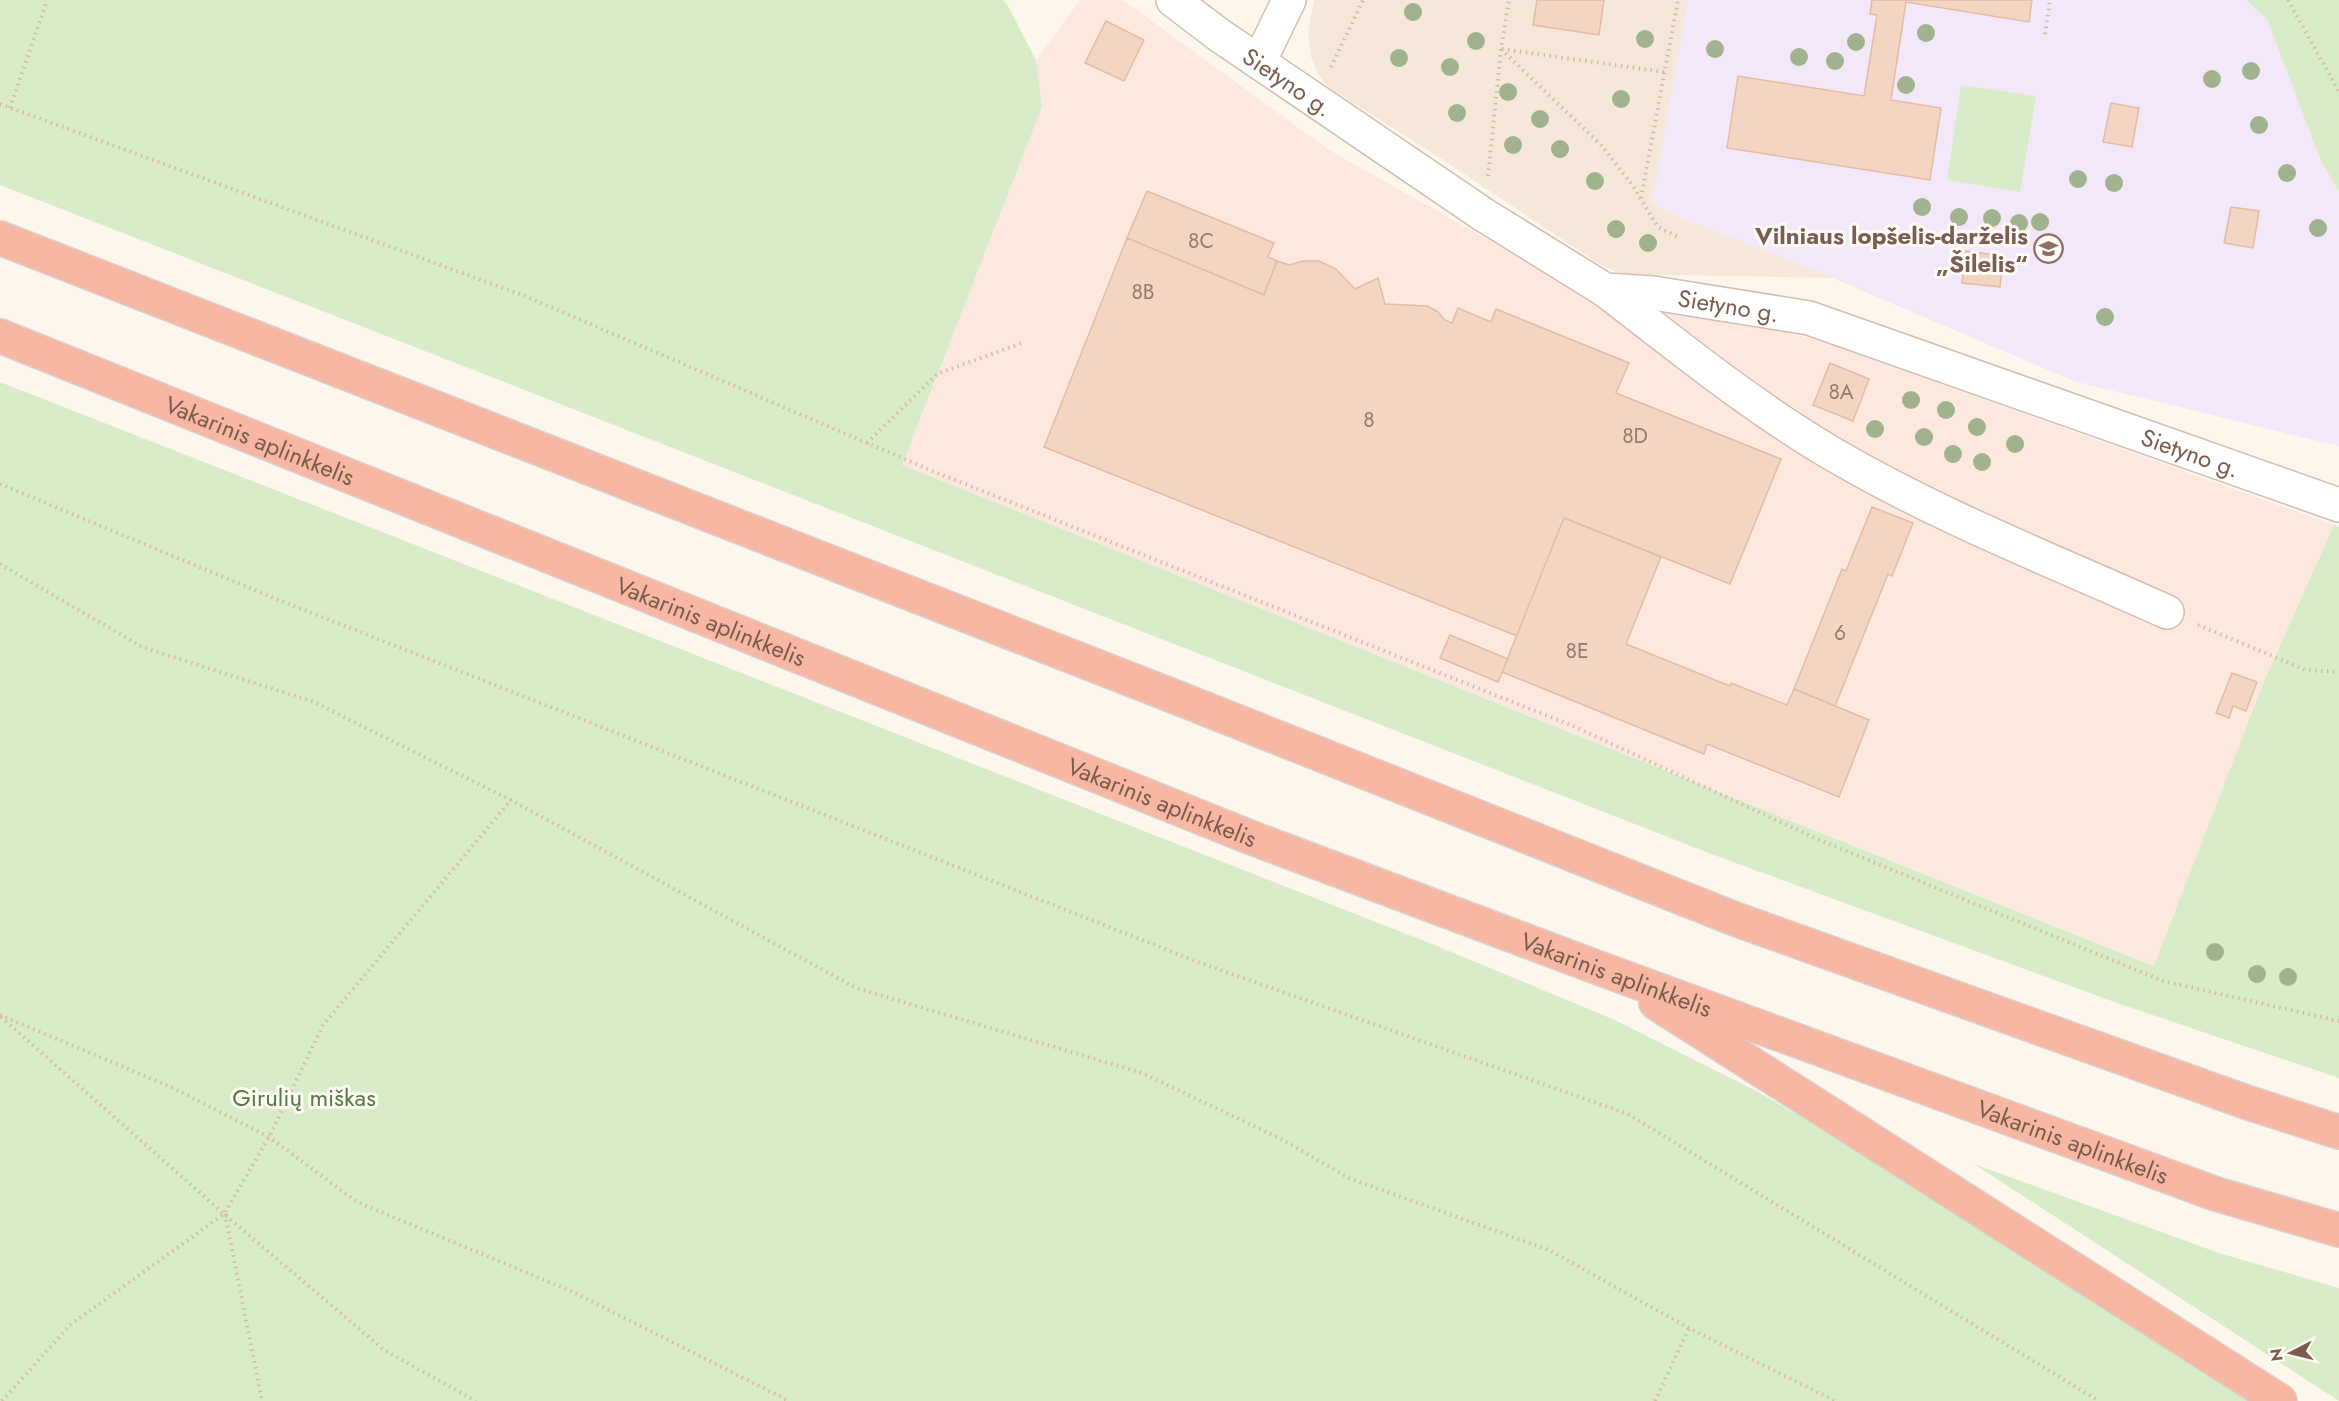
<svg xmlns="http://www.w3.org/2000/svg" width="2339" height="1401" viewBox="0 0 2339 1401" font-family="Jost,sans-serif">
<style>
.residential{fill:#f5e8da}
.commercial{fill:#fde8e0}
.education{fill:#f3e8fa}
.green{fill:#d8ecc9}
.building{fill:#f3d5c3;stroke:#e6bba3;stroke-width:1.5}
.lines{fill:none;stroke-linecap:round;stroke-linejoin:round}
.street-casing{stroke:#d1beb0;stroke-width:36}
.highway-casing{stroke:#dad1cd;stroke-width:36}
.path{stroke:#d9b8a5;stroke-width:4;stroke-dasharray:1.5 4.5;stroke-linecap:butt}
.street{stroke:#fff;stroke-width:33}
.highway{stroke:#f7b7a3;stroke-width:33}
.tree{fill:#a0b28e}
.labels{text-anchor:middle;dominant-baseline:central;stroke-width:6;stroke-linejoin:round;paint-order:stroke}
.number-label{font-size:21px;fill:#987a6a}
.street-label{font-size:24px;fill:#7a5c4d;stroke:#fffaf3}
.education-label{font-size:24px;font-weight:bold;fill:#785e54;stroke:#fffaf3;text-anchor:end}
.park-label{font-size:24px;fill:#537a41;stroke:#fffaf3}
</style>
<rect width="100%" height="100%" fill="#fdf6ec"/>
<path class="residential" d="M1314,0H2246L2320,159L2339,192V446L2074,381L1833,278L1622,274L1599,264L1434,154L1329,88L1318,74L1311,57L1308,33Z"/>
<path class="commercial" d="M1080,0H1123L1329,150L1586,295L1743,320L1826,343L2334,525L2265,679L2155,966L902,465L1042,107L1036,60Z"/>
<path class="education" d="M1688,0H2246L2267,19L2320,159L2339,192V446L2074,381L1833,277L1686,220L1652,203Z"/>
<g class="green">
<path d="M0,0H1003L1008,6L1036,60L1042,107L902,465L2154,966L2265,679L2334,525L2339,527V1078L2120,1004L1714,855L0,185Z"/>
<path d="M2246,0H2339V192L2320,159L2267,19Z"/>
<path d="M1961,85L2036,96L2020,192L1947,180Z"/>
<path d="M0,382L1432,944L1615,1020L1758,1092L1907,1178L2250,1401H0Z"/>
<path d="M1974,1164L2219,1253L2339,1288V1401Z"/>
</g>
<g class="building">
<path d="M1537,0H1604L1599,35L1533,25Z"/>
<path d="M1872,0H2032L2029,22L1906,2L1891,100L1941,108L1930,180L1727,148L1738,76L1864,96L1877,15L1870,14Z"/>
<path d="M1106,21L1144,40L1124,81L1085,63Z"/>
<path d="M2111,103L2139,108L2132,147L2103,142Z"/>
<path d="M1147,191L1274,243L1268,257L1277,261L1264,295L1127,238Z"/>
<path d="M2231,207L2259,211L2253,248L2224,243Z"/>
<path d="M1127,238L1264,295L1277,261L1289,265L1303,261H1319L1336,269L1355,289L1378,278L1385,304L1427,306L1437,311L1445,320L1452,323L1458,308L1491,322L1496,309L1629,363L1616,393L1781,459L1730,584L1564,518L1517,636L1044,447Z"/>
<path d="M1966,251L2003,256L2000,287L1962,283Z"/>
<path d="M1830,363L1869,379L1853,421L1813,405Z"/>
<path d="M1872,507L1913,523L1892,576L1888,574L1835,706L1794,689L1842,569L1846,571Z"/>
<path d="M1564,518L1661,557L1626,644L1730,686L1731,683L1787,705L1794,689L1869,720L1839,797L1707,744L1704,754L1502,672Z"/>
<path d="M1450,635L1508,659L1498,682L1440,658Z"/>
<path d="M2232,673L2257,682L2246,711L2233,706L2229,718L2216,713Z"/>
</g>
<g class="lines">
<defs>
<g id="street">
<path id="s1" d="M1173,0L1219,35L1484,215L1605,290L1653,293L1809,318L2339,505"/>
<path d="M1259,62L1289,0"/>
<path d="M1605,290C1680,348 1755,409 1838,457C1943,518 2056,562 2167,612"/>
</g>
<g id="highway">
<path d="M0,238L1183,700L1735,919L2246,1102L2339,1132"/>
<path id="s2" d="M0,336L1252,838L1604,970L2216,1194L2339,1230"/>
<path d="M1656,1003L2280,1401"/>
</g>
</defs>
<use href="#street" class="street-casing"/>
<use href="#highway" class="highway-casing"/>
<g class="path">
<path d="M2288,0L2339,92"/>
<path d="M2045,34L2050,0"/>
<path d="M1501,49L1601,145L1633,186L1658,227L1678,237"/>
<path d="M1502,49L1664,72"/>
<path d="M1331,67L1363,0"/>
<path d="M0,104L525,296L930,470L1573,726L1817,839L2163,981L2339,1021"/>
<path d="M10,108L47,0"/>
<path d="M1488,176L1501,49L1509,0"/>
<path d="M1641,198L1678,0"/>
<path d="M867,443L937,374L1022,343"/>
<path d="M0,484L274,598L1198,962L1628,1114L2099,1401"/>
<path d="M0,564L142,647L314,702L511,800L856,988L1142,1073L1281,1139L1351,1179L1549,1250L1689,1328L1835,1401"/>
<path d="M2198,625L2306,670L2339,672"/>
<path d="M0,1015L171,1087L269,1137L357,1202L571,1291L789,1401"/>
<path d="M1,1017L224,1214L384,1350L476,1401"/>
<path d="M225,1214L262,1401"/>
<path d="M2,1401L70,1325L224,1214L269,1137L323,1025L511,800"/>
<path d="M1655,1401L1689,1328"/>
</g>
<use href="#street" class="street"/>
<use href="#highway" class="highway"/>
</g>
<g class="tree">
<circle cx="1413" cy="12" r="9"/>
<circle cx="1926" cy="33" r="9"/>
<circle cx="1645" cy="39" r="9"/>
<circle cx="1476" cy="41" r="9"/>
<circle cx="1856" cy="42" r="9"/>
<circle cx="1715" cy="49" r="9"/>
<circle cx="1799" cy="57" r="9"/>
<circle cx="1399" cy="58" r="9"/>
<circle cx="1835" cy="61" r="9"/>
<circle cx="1450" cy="67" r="9"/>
<circle cx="2251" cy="71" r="9"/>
<circle cx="2212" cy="79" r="9"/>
<circle cx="1906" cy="85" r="9"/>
<circle cx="1508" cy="92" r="9"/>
<circle cx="1621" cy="99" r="9"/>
<circle cx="1457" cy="113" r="9"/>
<circle cx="1540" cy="119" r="9"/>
<circle cx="2259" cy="125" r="9"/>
<circle cx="1513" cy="145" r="9"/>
<circle cx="1560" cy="149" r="9"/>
<circle cx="2287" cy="173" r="9"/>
<circle cx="2078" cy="179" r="9"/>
<circle cx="1595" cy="181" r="9"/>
<circle cx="2114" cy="183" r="9"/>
<circle cx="1922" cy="207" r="9"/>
<circle cx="1959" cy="217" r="9"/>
<circle cx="1992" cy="218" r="9"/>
<circle cx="2040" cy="222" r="9"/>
<circle cx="2019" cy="223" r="9"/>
<circle cx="2318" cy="228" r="9"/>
<circle cx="1616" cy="229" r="9"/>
<circle cx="1648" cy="243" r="9"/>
<circle cx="2105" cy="317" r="9"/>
<circle cx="1911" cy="400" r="9"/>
<circle cx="1946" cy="410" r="9"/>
<circle cx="1977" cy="427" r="9"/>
<circle cx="1875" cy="429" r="9"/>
<circle cx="1924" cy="437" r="9"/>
<circle cx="2015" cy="444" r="9"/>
<circle cx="1953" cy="454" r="9"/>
<circle cx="1982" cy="462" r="9"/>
<circle cx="2215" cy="952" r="9"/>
<circle cx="2257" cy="974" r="9"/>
<circle cx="2288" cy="977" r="9"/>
</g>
<defs>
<symbol id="school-ring" viewBox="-11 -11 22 22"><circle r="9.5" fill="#fffaf3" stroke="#8d6e63" stroke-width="1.5"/><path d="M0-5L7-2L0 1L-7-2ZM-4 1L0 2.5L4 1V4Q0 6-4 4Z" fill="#8d6e63"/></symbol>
</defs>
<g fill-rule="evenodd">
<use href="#school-ring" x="2032" y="232" width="33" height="33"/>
</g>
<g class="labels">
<g class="number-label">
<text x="1201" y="241">8C</text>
<text x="1143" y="292">8B</text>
<text x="1841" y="392">8A</text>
<text x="1369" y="420">8</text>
<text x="1635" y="436">8D</text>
<text x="1840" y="633">6</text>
<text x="1577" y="651">8E</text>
</g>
<g class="street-label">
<text stroke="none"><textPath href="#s1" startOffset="141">Sietyno g.</textPath></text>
<text stroke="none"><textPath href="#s1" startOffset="645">Sietyno g.</textPath></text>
<text stroke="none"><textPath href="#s2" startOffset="280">Vakarinis aplinkkelis</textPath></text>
<text stroke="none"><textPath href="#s1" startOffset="1131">Sietyno g.</textPath></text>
<text stroke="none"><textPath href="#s2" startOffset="766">Vakarinis aplinkkelis</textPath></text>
<text stroke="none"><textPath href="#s2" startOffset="1252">Vakarinis aplinkkelis</textPath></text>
<text stroke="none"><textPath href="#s2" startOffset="1738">Vakarinis aplinkkelis</textPath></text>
<text stroke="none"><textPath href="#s2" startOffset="2224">Vakarinis aplinkkelis</textPath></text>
</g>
<g class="education-label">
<text x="2028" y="235">Vilniaus lopšelis-darželis<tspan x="2028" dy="28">„Šilelis“</tspan></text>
</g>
<g class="park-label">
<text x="304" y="1097">Girulių miškas</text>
</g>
</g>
<g transform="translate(2291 1353) rotate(263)" stroke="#fffaf3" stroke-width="4.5" paint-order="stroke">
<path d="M0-4.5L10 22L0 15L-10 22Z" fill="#7a5c4d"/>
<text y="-9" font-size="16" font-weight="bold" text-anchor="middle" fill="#7a5c4d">N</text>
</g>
</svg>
